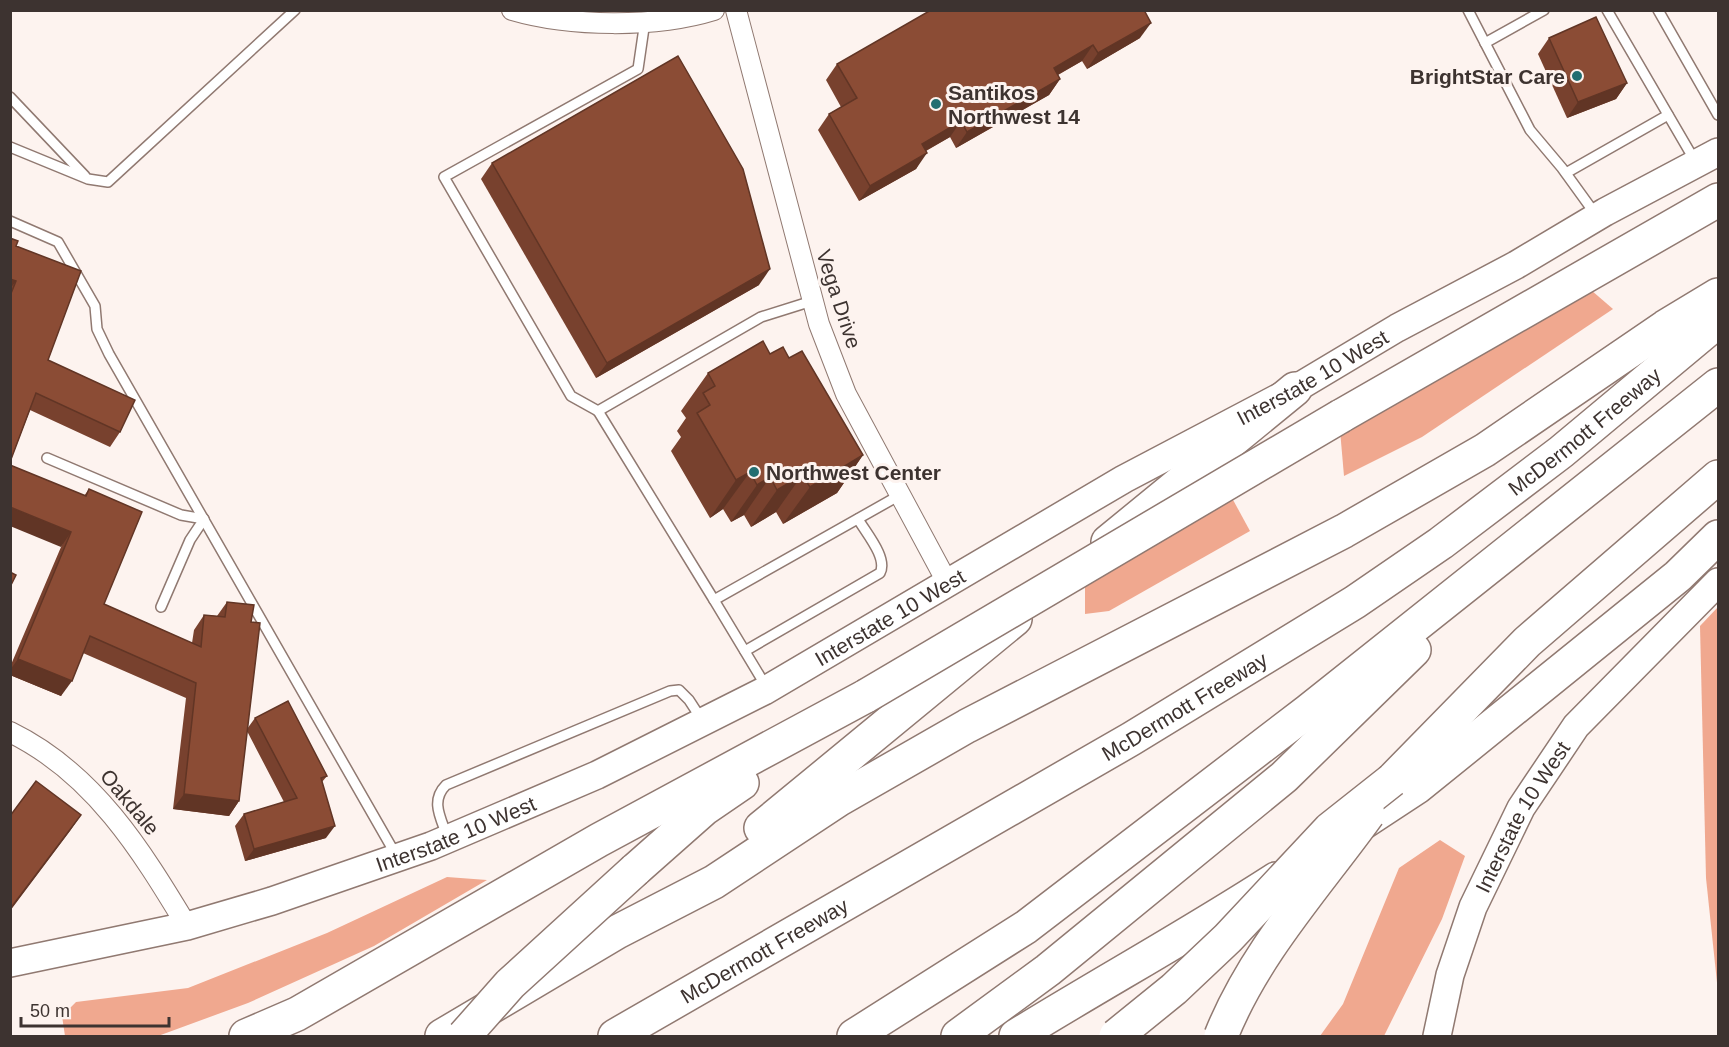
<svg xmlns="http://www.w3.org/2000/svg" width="1729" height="1047" viewBox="0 0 1729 1047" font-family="Helvetica,sans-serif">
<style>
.forest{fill:#f0a88f}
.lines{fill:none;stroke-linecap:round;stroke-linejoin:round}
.lane-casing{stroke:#907971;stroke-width:12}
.street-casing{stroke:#907971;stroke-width:22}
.secondary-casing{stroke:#907971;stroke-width:30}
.highway-casing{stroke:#907971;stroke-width:36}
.lane{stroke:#fff;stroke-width:9}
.street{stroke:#fff;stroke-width:20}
.secondary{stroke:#fff;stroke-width:27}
.highway{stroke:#fff;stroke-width:33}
.highway-bridge-casing{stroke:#907971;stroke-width:36;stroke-linecap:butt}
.highway-bridge{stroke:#fff;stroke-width:33}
.wall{fill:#78412e}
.shaded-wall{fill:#613525}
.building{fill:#8b4c35;stroke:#613525;stroke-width:1.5}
.poi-dot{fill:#236e71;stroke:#fdf3ef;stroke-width:2}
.labels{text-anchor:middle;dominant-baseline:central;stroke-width:6;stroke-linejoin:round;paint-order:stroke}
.poi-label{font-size:21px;font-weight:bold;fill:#3d3330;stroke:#fdf3ef;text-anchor:start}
.street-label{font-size:21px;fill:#3d3330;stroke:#fdf3ef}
</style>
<rect width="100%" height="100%" fill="#fdf3ef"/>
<g class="forest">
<path d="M1584,284L1613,309L1422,437L1344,476L1340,430Z"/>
<path d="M1232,498L1250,531L1109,611L1085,614V576Z"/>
<path d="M1718,607V992L1706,878L1700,626Z"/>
<path d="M1440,840L1465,856L1442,919L1384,1036H1320L1343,1004L1399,868Z"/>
<path d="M447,877L487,880L374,946L248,1003L158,1036H65L62,1016L76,1002L188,988L327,933Z"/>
</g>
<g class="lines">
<defs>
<g id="lane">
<path d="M1468,10L1530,130L1562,168L1596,215"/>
<path d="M1607,10L1695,161"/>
<path d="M1658,10L1718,115"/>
<path d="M1485,43L1544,10"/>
<path d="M10,97L85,176"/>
<path d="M10,147L88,179L108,182L295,10"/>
<path d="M1566,173L1668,115"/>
<path d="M10,221L58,242L95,306L97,329L109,354L396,855"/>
<path d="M812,301L761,317L598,411L714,600L900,495"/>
<path d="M598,411L571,396L444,177L638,69L645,21"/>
<path d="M47,458L181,515L204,519L190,540L161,607"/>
<path d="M714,600L767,688"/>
<path d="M745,651L880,573C888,558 866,533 858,519"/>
<path d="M447,836C441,818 430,801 446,785L670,691L679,690L689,700L702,720"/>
</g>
<g id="street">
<path d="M512,10C570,27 656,28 714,10"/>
<path d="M736,10L819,324L846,394L947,582"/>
<path d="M10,732C94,773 141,850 187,926"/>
</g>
<g id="secondary">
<path id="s1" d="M10,963L187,926L272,901L431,846L597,775L764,691L1124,479L1295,389L1397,328L1516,265L1605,212L1718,152"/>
<path id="s2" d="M1437,1036L1450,975L1473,907L1521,808L1576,726L1718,582"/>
</g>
<g id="highway">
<path d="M1341,416L1718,200"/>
<path d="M1108,542L1295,389"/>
<path d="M1392,780L1527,642L1718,477"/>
<path d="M761,828L1015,619"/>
<path d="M1347,833L1417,787L1678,576L1718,537"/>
<path d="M635,870L704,809L742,783"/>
<path d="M246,1036L297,1014L599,840L866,696"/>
<path d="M442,1036L617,932L714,882L838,800L967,726L1344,531L1485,450L1665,327L1718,295"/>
<path id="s3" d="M615,1036L1131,739L1355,602L1441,543L1561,452L1718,321"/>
<path d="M854,1036L1026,927L1308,711L1718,385"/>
<path d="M958,1036L1048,970L1284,777L1414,650"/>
<path d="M1016,1036C1102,983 1191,934 1276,879"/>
</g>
</defs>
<use href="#lane" class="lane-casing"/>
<use href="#street" class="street-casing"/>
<use href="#secondary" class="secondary-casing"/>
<use href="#highway" class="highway-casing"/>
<use href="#lane" class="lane"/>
<use href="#street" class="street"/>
<use href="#secondary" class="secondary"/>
<use href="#highway" class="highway"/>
<defs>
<g id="highway-bridge">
<path d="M866,696L1341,416"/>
<path d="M464,1036L510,984L635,870"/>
<path d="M1116,1036L1174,989L1228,938L1330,829L1392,780"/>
<path d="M1221,1036C1254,953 1316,886 1368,814"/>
</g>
</defs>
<use href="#highway-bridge" class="highway-bridge-casing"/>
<use href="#highway-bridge" class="highway-bridge"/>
</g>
<g class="wall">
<path d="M1140,38L1087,69L1082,61L1058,75L1060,79L1049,95L956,148L950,137L926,151L916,169L859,201L818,130L829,114L841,107L826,80L837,64Z"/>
<path d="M1549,38L1627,83L1616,99L1567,118L1538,54Z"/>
<path d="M492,163L759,285L596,378L481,179Z"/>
<path d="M10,238L16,246L48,360L120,432L110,447L30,410L10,462Z"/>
<path d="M770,354L789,358L863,455L837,493L783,524L776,512L751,527L744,515L731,522L723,509L710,518L671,451L681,437L677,431L686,418L681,411L708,373Z"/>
<path d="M89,489L104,604L192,643L194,630L204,615L217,616L227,602L251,622L247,729L255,718L327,776L322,782L326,838L245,861L235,826L244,814L284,802L247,731L239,801L229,816L173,809L186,698L83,653L61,696L10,675V667L61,547L84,496Z"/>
</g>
<g class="shaded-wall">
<path d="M1151,23L1140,38L1087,69L1098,53Z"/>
<path d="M1093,45L1082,61L1043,83L1054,68Z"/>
<path d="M1060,79L1049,95L956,148L967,132Z"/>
<path d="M1627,83L1616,99L1567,118L1578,102Z"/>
<path d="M961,121L950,137L911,159L922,144Z"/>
<path d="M927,153L916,169L859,201L870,186Z"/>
<path d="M770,269L759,285L596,378L607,363Z"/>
<path d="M10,279L16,281L10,289Z"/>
<path d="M863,455L837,493L783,524L810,487Z"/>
<path d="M750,472L723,509L710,518L736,480Z"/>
<path d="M802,475L776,512L751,527L777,490Z"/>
<path d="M770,477L744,515L731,522L757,485Z"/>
<path d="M10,507L71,532L61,547L10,526Z"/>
<path d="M18,659L72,681L61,696L10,675V670Z"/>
<path d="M184,794L239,801L229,816L173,809Z"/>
<path d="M81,815L70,831L10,911V909Z"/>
<path d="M335,826L326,838L245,861L254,849Z"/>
</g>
<g class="building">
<path d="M931,10H1144L1151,23L1098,53L1093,45L1054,68L1060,79L967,132L961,121L922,144L927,153L870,186L829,114L857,98L837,64Z"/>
<path d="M1596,17L1627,83L1578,102L1549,38Z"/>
<path d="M678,56L743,169L770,269L607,363L492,163Z"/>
<path d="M10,238L18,241L16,246L81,271L48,360L135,400L120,432L36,393L10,462V296L16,281L10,279Z"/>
<path d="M763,341L770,354L783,347L789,358L802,351L863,455L810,487L802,475L777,490L770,477L757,485L750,472L736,480L697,413L710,405L703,393L715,386L708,373Z"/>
<path d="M10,465L86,496L89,489L142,512L104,604L201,647L204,615L225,617L227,602L254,605L251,622L260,623L239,801L184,794L196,683L90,636L72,681L18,659L71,532L10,507Z"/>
<path d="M10,572L16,575L10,587Z"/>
<path d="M288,701L327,776L321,778L335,826L254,849L244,814L297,798L255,718Z"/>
<path d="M36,781L81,815L10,909V816Z"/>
</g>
<g class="poi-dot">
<circle cx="1577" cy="76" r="6"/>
<circle cx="936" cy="104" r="6"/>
<circle cx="754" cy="472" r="6"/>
</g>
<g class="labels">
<g class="poi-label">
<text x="1565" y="76" text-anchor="end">BrightStar Care</text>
<text x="948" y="92">Santikos<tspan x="948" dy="24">Northwest 14</tspan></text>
<text x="766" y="472">Northwest Center</text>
</g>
<g class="street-label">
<text transform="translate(839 299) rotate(72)">Vega Drive</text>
<text stroke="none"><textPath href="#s1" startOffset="1437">Interstate 10 West</textPath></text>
<text stroke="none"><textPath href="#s3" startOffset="1144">McDermott Freeway</textPath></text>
<text stroke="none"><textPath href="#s1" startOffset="951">Interstate 10 West</textPath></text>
<text stroke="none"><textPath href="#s3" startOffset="658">McDermott Freeway</textPath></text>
<text transform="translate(130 802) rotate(50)">Oakdale</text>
<text stroke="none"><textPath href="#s2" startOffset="237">Interstate 10 West</textPath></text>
<text stroke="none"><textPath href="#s1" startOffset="465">Interstate 10 West</textPath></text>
<text stroke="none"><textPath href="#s3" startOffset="172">McDermott Freeway</textPath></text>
</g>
</g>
<rect width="1729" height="1047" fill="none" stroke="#3d3330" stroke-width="24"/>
<path d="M21 1017v9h148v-9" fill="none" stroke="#3d3330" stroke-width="3"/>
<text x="30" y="1017" font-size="18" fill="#3d3330" stroke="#fdf3ef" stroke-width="4.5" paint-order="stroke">50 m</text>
</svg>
